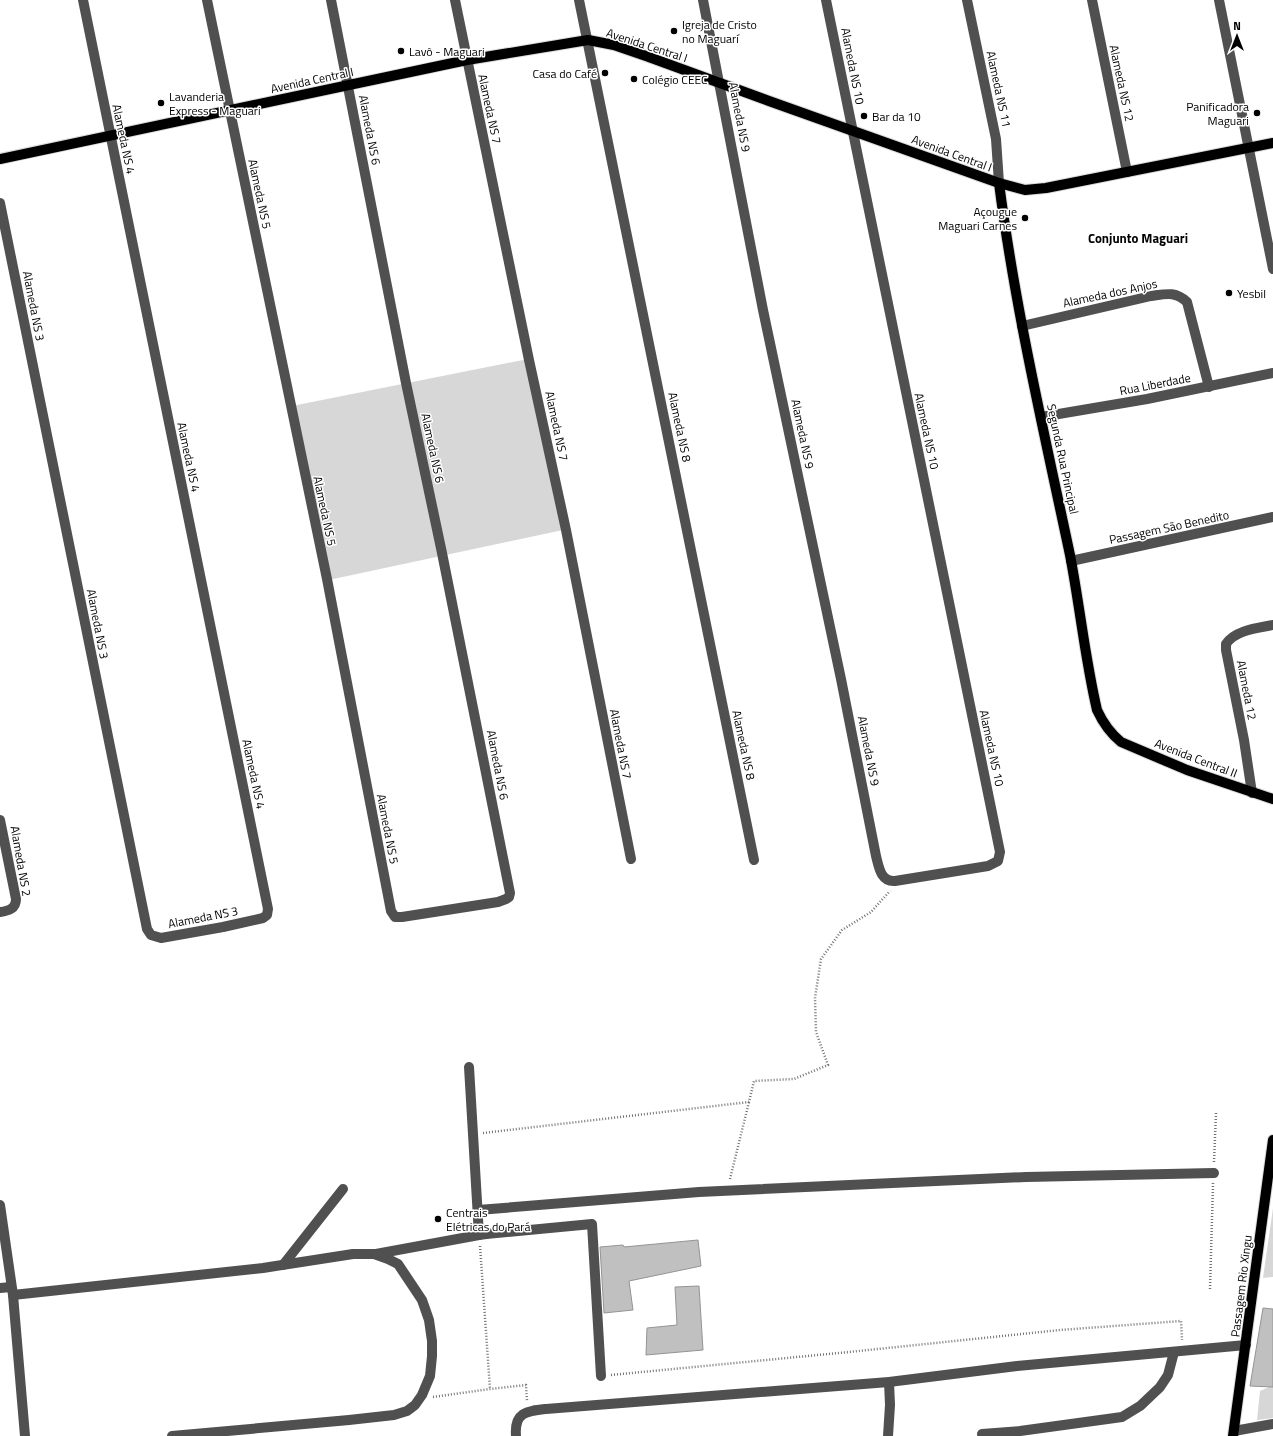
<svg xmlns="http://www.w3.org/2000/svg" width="1273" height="1436" viewBox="0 0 1273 1436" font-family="'Titillium Web',sans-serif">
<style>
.green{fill:#d7d7d7}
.building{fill:#c0c0c0;stroke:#949494}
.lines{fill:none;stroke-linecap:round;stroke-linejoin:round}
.major-casing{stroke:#dbdbdb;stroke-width:12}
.path{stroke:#727272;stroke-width:2.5;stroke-dasharray:1 2;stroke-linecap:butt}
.minor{stroke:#505050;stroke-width:10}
.major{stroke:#000;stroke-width:10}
.minor-bridge{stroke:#505050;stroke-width:10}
.poi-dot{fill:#000;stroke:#fff;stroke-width:1.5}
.labels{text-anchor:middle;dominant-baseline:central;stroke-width:3;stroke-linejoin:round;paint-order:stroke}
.poi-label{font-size:12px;fill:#000;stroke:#fff;text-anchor:start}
.street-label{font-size:12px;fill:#000;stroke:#fff}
.neighbourhood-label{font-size:13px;font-weight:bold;fill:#000;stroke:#fff}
</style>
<rect width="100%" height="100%" fill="#fff"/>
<g class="green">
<path d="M528,359L563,530L324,581L287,407Z"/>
<path d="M1273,1208V1277L1263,1278Z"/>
<path d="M1273,1385V1418L1257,1420L1260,1391Z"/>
</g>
<g class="building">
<path d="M698,1240L701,1266L629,1281L633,1310L604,1313L600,1247L623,1245L624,1247Z"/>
<path d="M699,1286L703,1350L646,1355L647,1328L677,1325L675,1287Z"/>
<path d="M1263,1308L1273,1309V1387L1250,1386Z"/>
</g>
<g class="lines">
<defs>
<g id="major">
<path d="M0,159L467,60L588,40L614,45L646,56L769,101L999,183L1025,190L1046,188L1273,143"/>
<path d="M999,183C1015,308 1044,432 1070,555C1080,607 1085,659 1097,710C1103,723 1110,733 1121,742L1187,770L1273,799"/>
<path d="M1233,1436L1273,1140"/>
</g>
</defs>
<use href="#major" class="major-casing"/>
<g class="path">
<path d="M483,1133L749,1102L754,1081L794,1079L828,1065L816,1032L815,998L821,959L842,930L871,912L890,891"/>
<path d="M1214,1162L1216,1113"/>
<path d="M730,1179L749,1102"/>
<path d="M480,1246L490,1389"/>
<path d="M1210,1289L1213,1183"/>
<path d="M611,1375L849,1352L1060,1330L1181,1321L1182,1340"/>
<path d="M433,1397L490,1389L526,1385L527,1401"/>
</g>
<g class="minor">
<path d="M207,0L327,579L391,911L395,917H402L498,902L506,899L509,897L510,893L442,553L406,383L331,0"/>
<path d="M455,0L529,360L566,530L631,859"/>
<path d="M579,0L754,860"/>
<path d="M703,0L763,310L841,679L876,856C879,868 881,882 895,881L988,866L998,861L1000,852L826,0"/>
<path d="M967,0L996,139L999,183"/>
<path d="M1092,0L1127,172"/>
<path d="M1219,0L1273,269"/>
<path d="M0,203L147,929L151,935L161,938L223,927L263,918L267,915L268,909L83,0"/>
<path d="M1022,326L1151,296C1166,294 1175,291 1187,302L1209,387"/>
<path d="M1041,417L1147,399L1273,373"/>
<path d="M1071,561L1273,517"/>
<path d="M1252,793L1244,740L1226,650V644C1235,630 1258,628 1273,625"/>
<path d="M0,820L16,899C16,909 8,911 0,912"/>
<path d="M0,1205L13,1295L25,1436"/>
<path d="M478,1210L699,1192L1026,1177L1214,1173"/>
<path d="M486,1234L592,1224L601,1376"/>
<path d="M376,1254L479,1235L469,1067"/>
<path d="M283,1265L343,1189"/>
<path d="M0,1288L11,1287"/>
<path d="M13,1295L263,1268L353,1254H374L388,1259L398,1264L422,1300L429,1320L432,1341V1356L430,1376L422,1395L415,1405L407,1411L394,1415L349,1420L172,1436"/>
<path d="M1234,1431L1273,1424"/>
<path d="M982,1434L1020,1431L1122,1417L1140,1406L1160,1387L1168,1375L1174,1352"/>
<path d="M516,1436C514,1412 527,1411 546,1409L889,1382L1017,1366L1246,1345"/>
<path d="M888,1436L890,1405L889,1382"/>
</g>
<use href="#major" class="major"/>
<path class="minor-bridge" d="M479,1235L486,1234"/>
</g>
<g class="poi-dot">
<circle cx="674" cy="31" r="4"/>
<circle cx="401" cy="51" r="4"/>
<circle cx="605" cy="73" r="4"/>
<circle cx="634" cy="79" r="4"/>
<circle cx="161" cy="103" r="4"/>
<circle cx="1257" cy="113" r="4"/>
<circle cx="864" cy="116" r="4"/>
<circle cx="1025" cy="218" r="4"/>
<circle cx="1229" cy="293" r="4"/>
<circle cx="438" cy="1219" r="4"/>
</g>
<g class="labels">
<g class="poi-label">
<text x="682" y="24">Igreja de Cristo<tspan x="682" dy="14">no Maguarí</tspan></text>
<text x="409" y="51">Lavô - Maguari</text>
<text x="597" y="73" text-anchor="end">Casa do Café</text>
<text x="642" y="79">Colégio CEEC</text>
<text x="169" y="96">Lavanderia<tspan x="169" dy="14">Express - Maguari</tspan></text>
<text x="1249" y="106" text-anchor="end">Panificadora<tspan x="1249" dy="14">Maguari</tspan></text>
<text x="872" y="116">Bar da 10</text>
<text x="1017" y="211" text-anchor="end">Açougue<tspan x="1017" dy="14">Maguari Carnes</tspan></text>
<text x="1237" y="293">Yesbil</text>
<text x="446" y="1212">Centrais<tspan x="446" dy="14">Elétricas do Pará</tspan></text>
</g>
<g class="street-label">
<text transform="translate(647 45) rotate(18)">Avenida Central I</text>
<text transform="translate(853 66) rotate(79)">Alameda NS 10</text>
<text transform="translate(312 80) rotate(-12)">Avenida Central I</text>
<text transform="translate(1122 83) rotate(78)">Alameda NS 12</text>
<text transform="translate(999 89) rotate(78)">Alameda NS 11</text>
<text transform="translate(490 109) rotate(78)">Alameda NS 7</text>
<text transform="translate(740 117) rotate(79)">Alameda NS 9</text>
<text transform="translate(370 130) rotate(79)">Alameda NS 6</text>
<text transform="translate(124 139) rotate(78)">Alameda NS 4</text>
<text transform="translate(952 153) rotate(20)">Avenida Central I</text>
<text transform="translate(260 194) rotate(78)">Alameda NS 5</text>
<text transform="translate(1110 293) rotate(-12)">Alameda dos Anjos</text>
<text transform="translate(34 306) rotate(79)">Alameda NS 3</text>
<text transform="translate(1155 384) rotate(-11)">Rua Liberdade</text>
<text transform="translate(557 426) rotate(78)">Alameda NS 7</text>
<text transform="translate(680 427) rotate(78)">Alameda NS 8</text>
<text transform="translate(927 431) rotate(78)">Alameda NS 10</text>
<text transform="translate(803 434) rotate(78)">Alameda NS 9</text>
<text transform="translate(433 448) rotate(78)">Alameda NS 6</text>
<text transform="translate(189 457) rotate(78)">Alameda NS 4</text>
<text transform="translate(1063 459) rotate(78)">Segunda Rua Principal</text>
<text transform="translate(325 511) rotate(78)">Alameda NS 5</text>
<text transform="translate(1169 527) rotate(-12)">Passagem São Benedito</text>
<text transform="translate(98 624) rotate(79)">Alameda NS 3</text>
<text transform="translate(1247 690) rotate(79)">Alameda 12</text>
<text transform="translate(621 744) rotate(79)">Alameda NS 7</text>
<text transform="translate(744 745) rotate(78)">Alameda NS 8</text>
<text transform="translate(992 748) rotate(78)">Alameda NS 10</text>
<text transform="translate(869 751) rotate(79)">Alameda NS 9</text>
<text transform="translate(1196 758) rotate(21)">Avenida Central II</text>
<text transform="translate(498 765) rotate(79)">Alameda NS 6</text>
<text transform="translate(254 774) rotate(78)">Alameda NS 4</text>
<text transform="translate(388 829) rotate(79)">Alameda NS 5</text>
<text transform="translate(21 861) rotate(80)">Alameda NS 2</text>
<text transform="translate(203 917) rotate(-11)">Alameda NS 3</text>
<text transform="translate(1241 1286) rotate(-83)">Passagem Rio Xingu</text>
</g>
<g class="neighbourhood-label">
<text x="1138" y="238">Conjunto Maguari</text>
</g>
</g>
<g transform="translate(1237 36)" stroke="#ffffff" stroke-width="3" paint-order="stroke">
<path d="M0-3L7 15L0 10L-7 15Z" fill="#000000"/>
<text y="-6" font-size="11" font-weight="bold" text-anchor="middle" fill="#000000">N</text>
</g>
</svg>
